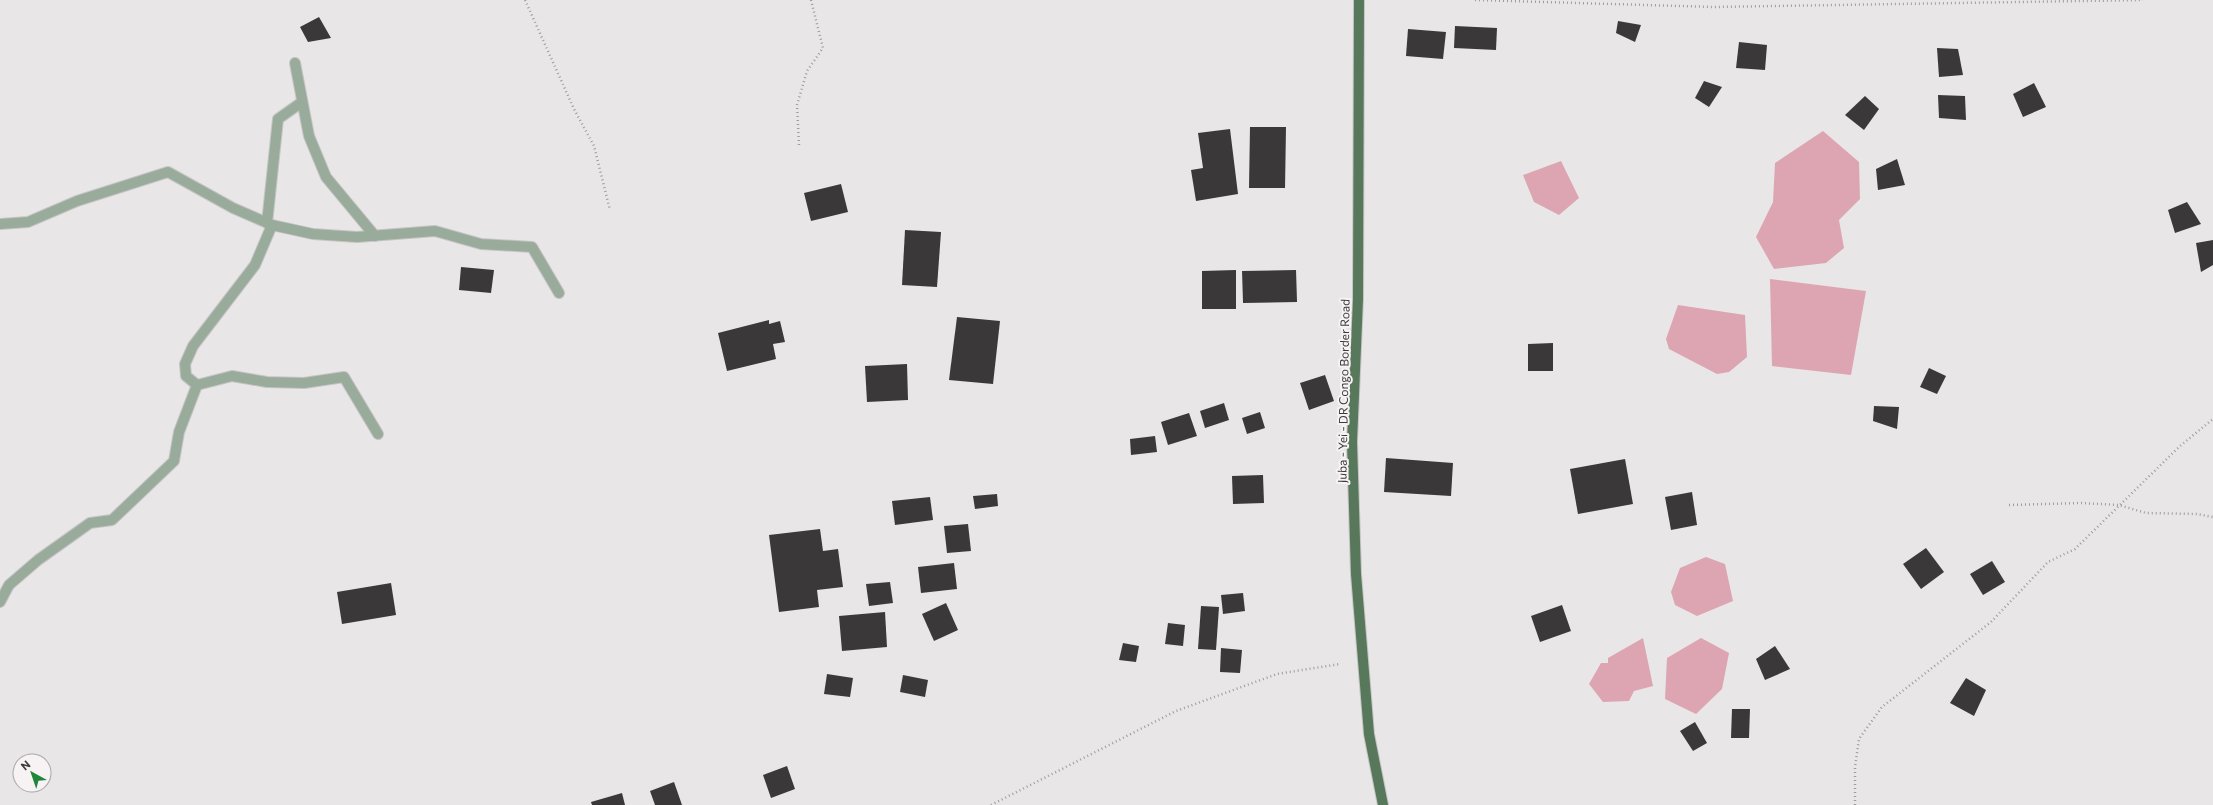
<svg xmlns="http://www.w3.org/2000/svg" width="2213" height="805" viewBox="0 0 2213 805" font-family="Commissioner,sans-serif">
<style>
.forest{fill:#dda5b2}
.building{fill:#3b3839}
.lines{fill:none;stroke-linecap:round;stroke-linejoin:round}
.minor-casing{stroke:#c6c4c5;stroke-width:12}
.major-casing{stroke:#c6c4c5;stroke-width:12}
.path{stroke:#9f9c9d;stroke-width:2.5;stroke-dasharray:1 3;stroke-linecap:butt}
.minor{stroke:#99ab9b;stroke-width:10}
.major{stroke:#57785b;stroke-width:10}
.labels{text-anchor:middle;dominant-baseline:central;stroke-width:4;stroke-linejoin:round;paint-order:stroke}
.street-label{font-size:12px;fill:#3c3a3b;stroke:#f7f3f4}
</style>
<rect width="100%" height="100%" fill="#e9e6e7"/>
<g class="forest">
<path d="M1823,131L1859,162L1860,199L1839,220L1844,248L1826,263L1774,269L1756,237L1773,202L1775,163Z"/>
<path d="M1561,161L1579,198L1559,215L1534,202L1523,175Z"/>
<path d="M1770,279L1866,291L1851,375L1772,366Z"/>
<path d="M1678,305L1745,315L1747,357L1729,372L1717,374L1669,349L1666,339Z"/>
<path d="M1706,557L1725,564L1733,601L1697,616L1675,605L1671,592L1680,568Z"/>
<path d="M1643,638L1653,686L1634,691L1629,701L1603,702L1589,684L1601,663H1608V658Z"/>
<path d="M1701,638L1729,653L1722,689L1696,714L1665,699L1667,658Z"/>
</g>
<g class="building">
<path d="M319,17L331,38L308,42L300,27Z"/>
<path d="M1618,21L1641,25L1635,42L1616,33Z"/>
<path d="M1455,26L1497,28L1496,50L1454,48Z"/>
<path d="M1408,29L1446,32L1443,59L1406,56Z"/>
<path d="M1739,42L1767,45L1765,70L1736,68Z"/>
<path d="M1937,48L1958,49L1963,75L1939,77Z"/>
<path d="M1704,81L1722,87L1709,107L1695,98Z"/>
<path d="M2034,83L2046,107L2023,117L2013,94Z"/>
<path d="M1938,95L1965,96L1966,120L1939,118Z"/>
<path d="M1865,96L1879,109L1864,130L1845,115Z"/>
<path d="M1250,127H1286L1285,188H1249Z"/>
<path d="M1230,129L1238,194L1196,201L1191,170L1203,168L1198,133Z"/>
<path d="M1897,159L1905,185L1878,190L1876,169Z"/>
<path d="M841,184L848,212L811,221L804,193Z"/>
<path d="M2187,202L2201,224L2175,233L2168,210Z"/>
<path d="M905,230L941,232L937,287L902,285Z"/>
<path d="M2213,240V265L2201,272L2196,243Z"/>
<path d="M461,267L494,270L491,293L459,290Z"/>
<path d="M1236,270V309H1202V271Z"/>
<path d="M1296,270L1297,302L1243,303L1242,271Z"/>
<path d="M957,317L1000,321L993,384L949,380Z"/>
<path d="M769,320V324L780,321L785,342L773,344L776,359L727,371L718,333Z"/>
<path d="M1553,343V371H1528V344Z"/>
<path d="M907,364L908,400L867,402L865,366Z"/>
<path d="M1929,368L1946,376L1937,394L1920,387Z"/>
<path d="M1325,375L1334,401L1309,410L1300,383Z"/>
<path d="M1224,403L1229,420L1205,428L1200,411Z"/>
<path d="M1874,406L1899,407L1897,429L1873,421Z"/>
<path d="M1260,412L1265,428L1247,434L1242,418Z"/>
<path d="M1189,413L1197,436L1168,445L1161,422Z"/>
<path d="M1155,436L1157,452L1131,455L1130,439Z"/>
<path d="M1386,458L1453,463L1451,496L1384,492Z"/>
<path d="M1625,459L1633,504L1578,514L1570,469Z"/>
<path d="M1263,475L1264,503L1233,504L1232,476Z"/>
<path d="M1692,492L1697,525L1671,530L1665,497Z"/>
<path d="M997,494L998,506L975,509L973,496Z"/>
<path d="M930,497L933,520L895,525L892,501Z"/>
<path d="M968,524L971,551L947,553L944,526Z"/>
<path d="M820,529L823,551L838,549L843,587L817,590L819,607L779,612L769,535Z"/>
<path d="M1926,548L1944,572L1921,589L1903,564Z"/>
<path d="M1992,561L2005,582L1983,595L1970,574Z"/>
<path d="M954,563L957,589L921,593L918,567Z"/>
<path d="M890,582L893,603L869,606L866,584Z"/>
<path d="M391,583L396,615L342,624L337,592Z"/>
<path d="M1243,593L1245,611L1223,614L1221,595Z"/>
<path d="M946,603L958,630L934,641L922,614Z"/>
<path d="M1562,605L1571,631L1540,642L1531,616Z"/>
<path d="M1201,606L1219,607L1216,650L1198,649Z"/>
<path d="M885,612L887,647L842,651L839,616Z"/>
<path d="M1168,623L1185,625L1183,646L1165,644Z"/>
<path d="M1123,643L1139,646L1136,662L1119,660Z"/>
<path d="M1775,646L1790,669L1765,680L1756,659Z"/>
<path d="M1221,648L1242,650L1240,673L1220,672Z"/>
<path d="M827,674L853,678L850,697L824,694Z"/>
<path d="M903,675L928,680L925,697L900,692Z"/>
<path d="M1966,678L1986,690L1974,716L1950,703Z"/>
<path d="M1732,709H1750L1749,738H1731Z"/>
<path d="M1695,722L1707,743L1693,751L1680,731Z"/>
<path d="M787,766L795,789L771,798L763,775Z"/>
<path d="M674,782L682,805H655L650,791Z"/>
<path d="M622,793L625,805H592L591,802Z"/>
</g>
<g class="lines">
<defs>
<g id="minor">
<path d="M295,63L309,136L326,177L375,236"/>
<path d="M267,223L278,119L302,102"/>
<path d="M0,224L28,222L77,201L168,172L233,208L272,225L313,234L357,237L435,231L481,244L532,247L559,293"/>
<path d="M197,385L186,376L185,364L193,346L255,265L272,225"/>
<path d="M0,602L9,585L38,560L90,523L112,520L174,461L179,432L197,385L232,376L267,382L304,383L344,377L378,434"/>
</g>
<path id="major" d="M1359,0L1358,299L1352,442L1356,574L1369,734L1383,805"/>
</defs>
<use href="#minor" class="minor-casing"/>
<use href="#major" class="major-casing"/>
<g class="path">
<path d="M525,0L574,109L594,146L610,210"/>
<path d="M1475,0L1714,7L2143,0"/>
<path d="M799,145L797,105L807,71L823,48L811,0"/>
<path d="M2009,505L2081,503L2119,505L2146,513L2197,514L2213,517"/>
<path d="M991,805L1176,711L1277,674L1340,664"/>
<path d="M1855,805V767L1859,739L1882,707L1991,622L2048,562L2075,549L2180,446L2213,419"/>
</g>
<use href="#minor" class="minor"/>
<use href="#major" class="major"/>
</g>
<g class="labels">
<g class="street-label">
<text transform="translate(1343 391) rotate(-89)">Juba - Yei - DR Congo Border Road</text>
</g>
</g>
<g transform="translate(32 773) rotate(320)"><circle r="19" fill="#f7f3f4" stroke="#aca9aa"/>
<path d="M0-3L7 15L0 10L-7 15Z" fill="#1f863c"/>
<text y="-6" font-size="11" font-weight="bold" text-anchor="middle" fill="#3c3a3b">N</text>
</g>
</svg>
